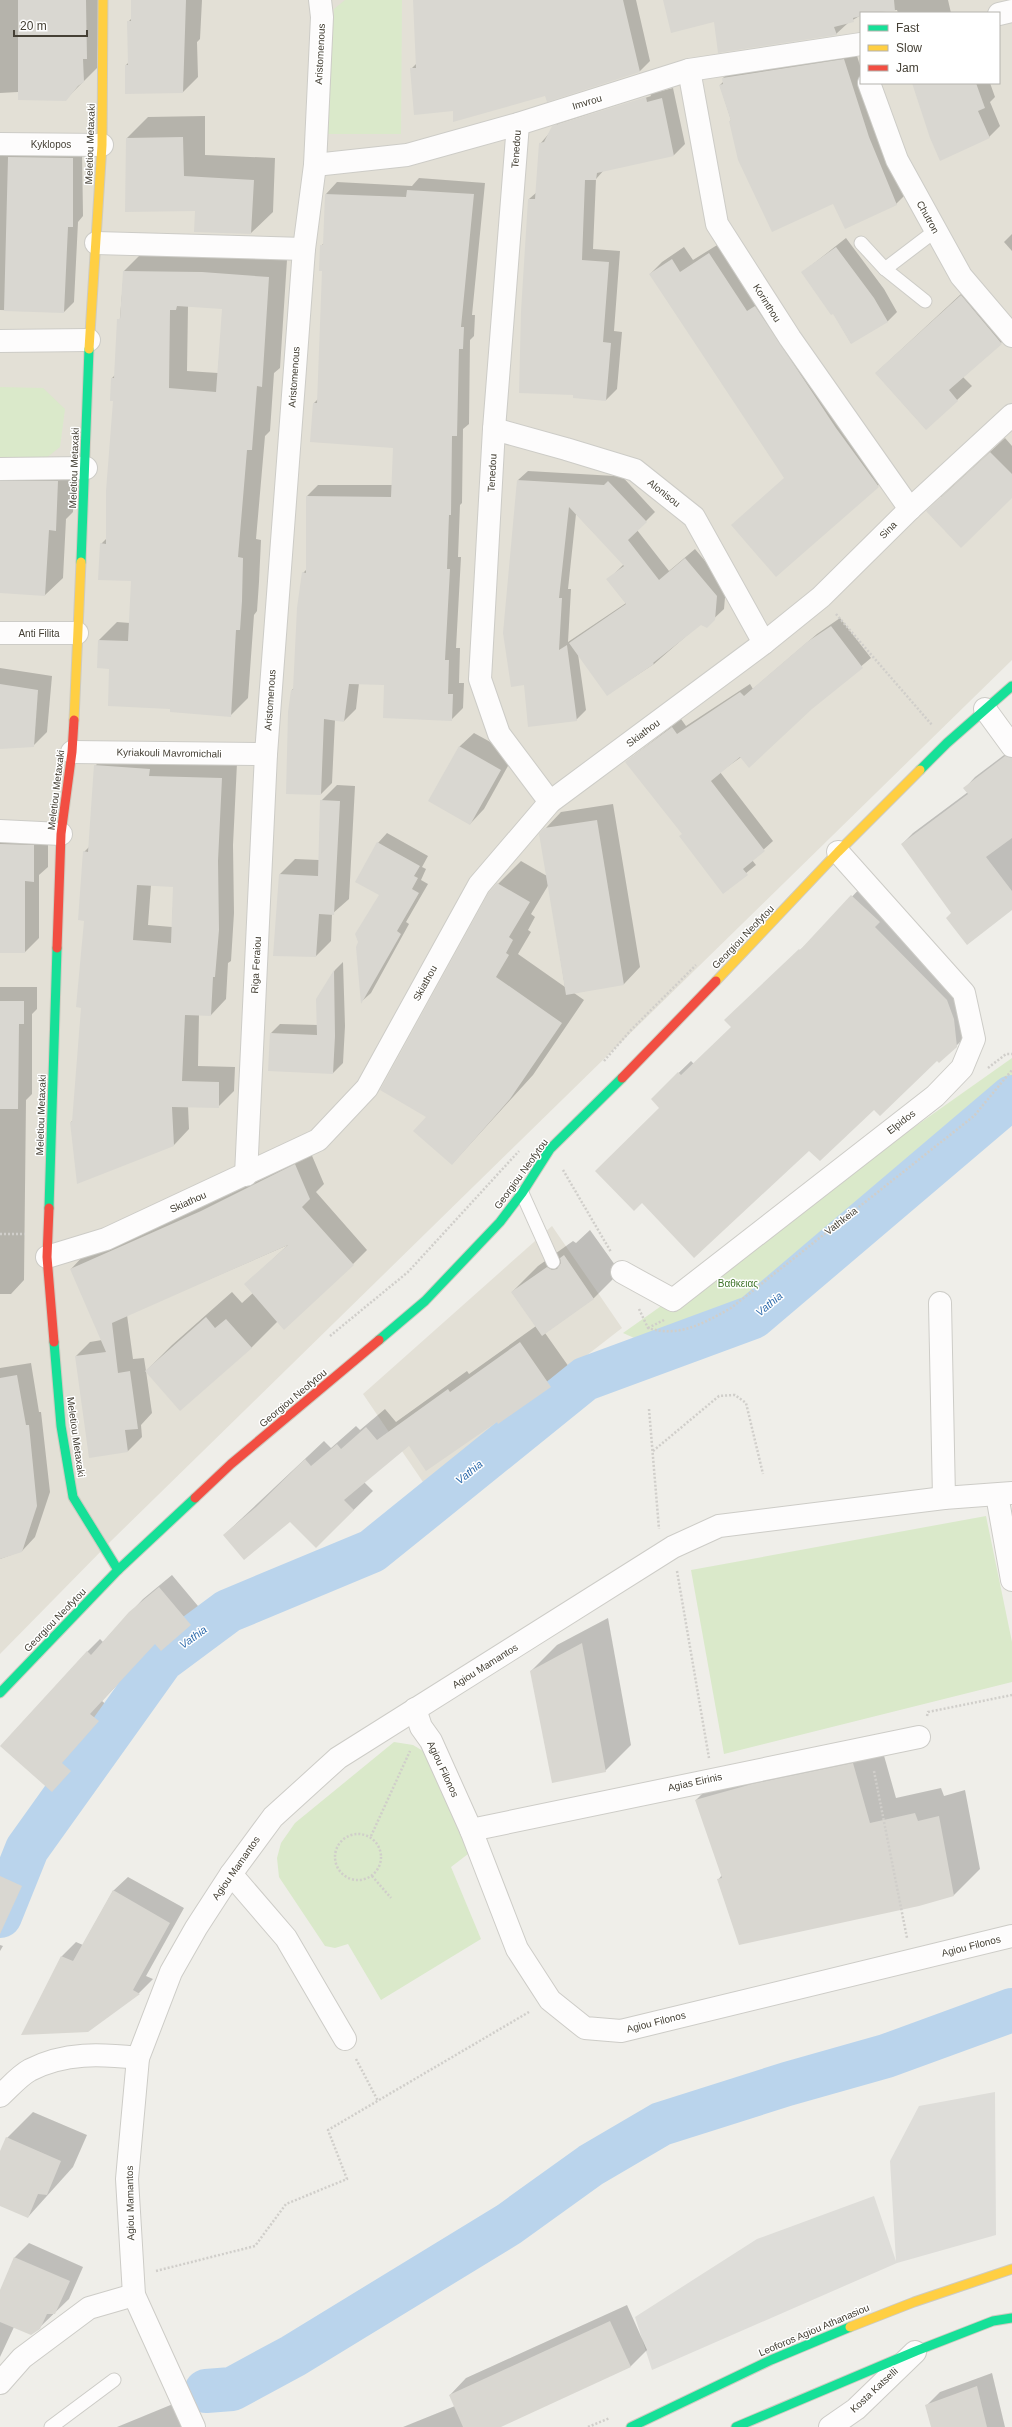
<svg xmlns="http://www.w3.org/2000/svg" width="1012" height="2427" viewBox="0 0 1012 2427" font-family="Arial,sans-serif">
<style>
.residential{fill:#e3e0d6;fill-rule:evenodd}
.green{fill:#dae9ca}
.parking{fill:#deddd9}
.shadow{fill:#0003;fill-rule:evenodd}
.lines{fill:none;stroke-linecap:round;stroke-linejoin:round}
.river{stroke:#bad4ec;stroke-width:44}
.building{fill:#d9d7d1;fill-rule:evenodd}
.lane-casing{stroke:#cdccc7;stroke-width:15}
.street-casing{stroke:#cdccc7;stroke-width:24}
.fast-casing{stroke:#cecbc0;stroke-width:11}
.slow-casing{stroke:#cecbc0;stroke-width:11}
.jam-casing{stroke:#cecbc0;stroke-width:11}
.path{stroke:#d0ceca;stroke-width:2.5;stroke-dasharray:2 2;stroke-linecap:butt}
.lane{stroke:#fdfcfc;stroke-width:13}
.street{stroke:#fdfcfc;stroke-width:22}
.fast{stroke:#16e098;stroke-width:9}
.slow{stroke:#ffcf43;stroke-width:9}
.jam{stroke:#f24e42;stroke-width:9}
.labels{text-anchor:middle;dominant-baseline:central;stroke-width:3;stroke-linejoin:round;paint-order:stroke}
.street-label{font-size:10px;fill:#454035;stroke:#fff}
.park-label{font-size:10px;fill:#40742b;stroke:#fff}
.water-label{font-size:11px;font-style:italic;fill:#326ead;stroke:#fff}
</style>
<rect width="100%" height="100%" fill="#efeee9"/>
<g class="residential">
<path d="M0,0H1012V660L111,1541L0,1654ZM861,13H999V83H861Z"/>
<path d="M552,1226L622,1328L423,1482L363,1394Z"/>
</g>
<g class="green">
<path d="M345,0H402L401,134H324L334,9Z"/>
<path d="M0,387L43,388L65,409L60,447L40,463H0Z"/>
<path d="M1012,1058V1099L750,1306L650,1345L623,1333Z"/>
<path d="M986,1516L1012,1642V1682L724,1754L691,1570Z"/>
<path d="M394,1742L413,1745L433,1757L468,1854L451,1867L481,1939L381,2000L348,1944L335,1948L325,1946L279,1877L277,1858L281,1843L295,1823Z"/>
</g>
<path class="parking" d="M995,2092L996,2235L897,2263L652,2370L635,2317L757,2239L874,2196L896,2261L890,2161L919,2106Z"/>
<g class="shadow">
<path d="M0,0H100L97,68L65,100L18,92L0,93Z"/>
<path d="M132,0H202L200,39L197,42L198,77L183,92L126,93V65L129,62L128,22L132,18Z"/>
<path d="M414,0H636L650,61L640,71L546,95L454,110L411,69L417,63Z"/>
<path d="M664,0H948L951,13H898L897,10L861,13V15L848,23L836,34L715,20Z"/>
<path d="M855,49L861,69V83L907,193L896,204L834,203L730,122L731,120L720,85L723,82V78L733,68Z"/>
<path d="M913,83H990L995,97L990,102L1000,126L989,137Z"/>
<path d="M673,88L685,144L674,155L604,170L596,179L593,249L620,251L614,331L622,332L617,389L606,400L529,199L537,192L540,144L564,116ZM650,94L651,96L558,126V124Z"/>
<path d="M205,116V155L275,158L273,212L251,233L196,210L127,138L148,117Z"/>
<path d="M0,146L82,148L83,216L78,222L74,302L64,312L0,310Z"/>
<path d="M419,178L485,183L472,315H475L474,336L470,340L469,424L463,429L462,503L460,505L458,557H461L456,648H460L459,683H464L463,708L451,720L385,684L359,683L356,709L344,721L335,720L332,783L321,794L292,690L294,688L303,573L307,569V496L318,485H393L394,447L314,403L319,398L323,270L321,246L324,243L326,194L337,182L412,186Z"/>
<path d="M1012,234V251L1004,242Z"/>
<path d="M846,238L884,289L897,312L888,321L851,343L833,312L803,272Z"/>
<path d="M722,242L891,474L776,576L785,477L650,274L662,262L684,247L693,260Z"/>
<path d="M142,253L221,255L287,260L280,368L274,373L270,431L265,436L256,539L261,540L259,582L257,611L254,615L248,698L230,716L171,708L110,668L99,640L117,622L130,623L132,580L101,544L107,538L114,400L112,378L115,375L124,271ZM188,306L223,308L218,373L187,371Z"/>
<path d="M975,281L1012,333L963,377L972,386L926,429L876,373Z"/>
<path d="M1005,438L1012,446V497H941Z"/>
<path d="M76,463L73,512L66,519L63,578L45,595L0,592V475Z"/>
<path d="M528,471L615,476L618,472L655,512L637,530L669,571L695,549L726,586L724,609L706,626L700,624L654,664L608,694L578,654L586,710L576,720L529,725L518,480ZM576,514L624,564L608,580L626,603L568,642L571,589H568Z"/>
<path d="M840,618L871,658L811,708L720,772L773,841L752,860L756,865L723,892L683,833L626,762L681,719L686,726L750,684L753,689L817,634Z"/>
<path d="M0,668L52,676L47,732L33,746L0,748Z"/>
<path d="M474,733L514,755L484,809L470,824L459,747Z"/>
<path d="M1012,749V909L952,912L902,844L913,833L968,792L965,788L975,777Z"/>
<path d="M111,750L237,763L233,845L234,913L231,961L228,963L226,999L211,1015L199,1014L198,1066L235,1067L234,1091L218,1107L188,1106L189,1129L174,1145L71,1122L74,1120L82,1007L85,920L84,852L90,846L95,766ZM151,885L174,886L172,927L148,925Z"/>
<path d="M337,785L355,786L349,899L332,914L331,941L316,956L274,955L280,874L295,859L319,860L321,801Z"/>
<path d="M613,804L640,967L624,984L574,993L584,1000L533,1075L452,1164L427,1116L498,884L521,861L547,876L545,829L561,812ZM549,884L565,987L518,954L531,932L528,930L535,917L531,914Z"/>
<path d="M0,830L48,832V867L39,875V938L25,952H0Z"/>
<path d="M387,833L428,856L422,867L426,869L421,880L428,884L406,922L409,924L371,993L362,1001L380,895L378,843Z"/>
<path d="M864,884L959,988L968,1034L956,1046L874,1108L809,1149L660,1108L664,1087L691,1061L694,1064L732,1027L738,1008L812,939Z"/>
<path d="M343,962L345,1026L343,1063L333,1073L271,1033L280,1024L318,1025L317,999L335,970Z"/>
<path d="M0,987H37V1009L32,1014V1094L26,1100L24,1280L11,1294H0Z"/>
<path d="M310,1151L324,1184L316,1192L367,1250L353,1264L278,1321L251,1348L146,1371L152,1413L141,1425L142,1437L128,1451L90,1456L76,1356L90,1342L102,1340L71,1269L85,1254ZM288,1245L246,1284L253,1293L242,1303L232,1292L172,1345L146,1371L144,1358L133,1359L127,1315Z"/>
<path d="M590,1230L620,1272L594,1298L545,1333L569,1367L550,1386L497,1420L409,1445L364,1482L373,1491L316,1547L290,1520L224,1535L324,1441L331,1448L356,1426L360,1430L385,1409L396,1422L467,1371L469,1374L536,1326L512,1292L538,1266L573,1241L576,1243Z"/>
<path d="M31,1363L39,1412H41L50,1492L35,1537L22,1551L0,1559V1368Z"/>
<path d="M172,1575L203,1612L161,1649L156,1643L102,1701L110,1708L73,1750L82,1758L52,1791L87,1652L100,1639L103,1642L143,1599Z"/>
<path d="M608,1618L631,1745L605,1771L531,1671L557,1645Z"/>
<path d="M879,1738L896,1798L941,1788L944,1796L965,1790L980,1869L954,1895L718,1880L722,1875L696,1800L722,1774Z"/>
<path d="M0,1862L31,1877L16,1908L7,1918L0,1915Z"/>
<path d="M128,1877L184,1908L146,1976L153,1979L139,1993L87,2031L23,2034L62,1956L76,1942L83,1945L113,1891Z"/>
<path d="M0,1945L3,1946L0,1951Z"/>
<path d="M33,2112L87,2135L73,2167L28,2217L0,2205V2154L7,2138Z"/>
<path d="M29,2243L83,2267L69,2299L39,2328L14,2327L0,2357V2292L15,2257Z"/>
<path d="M627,2305L647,2350L631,2366L498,2427H403L455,2406L450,2395L466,2378Z"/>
<path d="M992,2373L1005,2427H932L926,2406L940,2392Z"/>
<path d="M173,2404L183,2427H117Z"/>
</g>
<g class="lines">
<g class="river">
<path d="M0,1916L27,1849L162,1660L228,1611L372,1551L585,1379L753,1317L1012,1097"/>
<path d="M206,2391L232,2389L293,2356L509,2224L591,2165L661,2124L787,2084L886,2056L1012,2010"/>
</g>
</g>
<g class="building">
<path d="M18,0H86L87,59H83L84,82L78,86L66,101L18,100Z"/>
<path d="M131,0H186L183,93L125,94V65H128L127,21H131Z"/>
<path d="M413,0H623L640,72L547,102L545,96L453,122V111L414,115L410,68H416Z"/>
<path d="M663,0H894L895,11L861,13V16L853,18L854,22L834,27L837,35L718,53L714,22L671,33Z"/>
<path d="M844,59L869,137L897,205L845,229L833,204L772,232L738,160L729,121H731L719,85L723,84L722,78Z"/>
<path d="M912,83H976L985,108L978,111L990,138L940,161L930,138Z"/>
<path d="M646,97L647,102L662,98L674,156L597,173L596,180H585L582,260L609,262L603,342L611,343L606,401L573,398V395L519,393L521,311L528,199H535L539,143L544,142L552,126Z"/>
<path d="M183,137L184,176L254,180L251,234L194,232L195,211L125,212L126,138Z"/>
<path d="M8,157L73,158V227H68L64,313L4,311Z"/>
<path d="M407,190L474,194L461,327H464L463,349H459L457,436H452L451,515H449L447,569H450L445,660H449L448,694H453L452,721L383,718L384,685L349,684L344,722L324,719L321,795L286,794L288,712L291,690H293L297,608L302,572L306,573V496L391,497L393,448L310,442L313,403H317L322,271H319L320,245H323L325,194L406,197Z"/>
<path d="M836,247L874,298L888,322L851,344L833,314L831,315L801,272Z"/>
<path d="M709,253L747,311L755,306L836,428L879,487L776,577L731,525L784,478L649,274L672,259L680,272Z"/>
<path d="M123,271L202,272L269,277L262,387L257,386L252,450H247L243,498L238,557L243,558L242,601L240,630H236L231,717L170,712V709L108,706L109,669L97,668L98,640L128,641L131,581L98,580L100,543L106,544V491L113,401H110L111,378H114L117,319H120ZM177,306L222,309L216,392L169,388L170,310H176Z"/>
<path d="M961,295L1002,344L949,390L958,401L926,430L875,373Z"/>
<path d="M990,452L1012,474V498L961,548L926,511Z"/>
<path d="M517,480L604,485L608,481L647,522L628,540L659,580L685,558L717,596L715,620L707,628L701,625L653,663L654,664L607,696L569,643L626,604L606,579L624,566L569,507L559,598H562L559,650L567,645L577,721L528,727L524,685L511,687L503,633Z"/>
<path d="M0,481H58L56,531L49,530L45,596L0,593Z"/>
<path d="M831,626L863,668L812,709L749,768L740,757L711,781L765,851L743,869L748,875L723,894L679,836L682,834L625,762L672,727L677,734L740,692L744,696L807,642Z"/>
<path d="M0,684L38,690L34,747L0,749Z"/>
<path d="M459,746L501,770L470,825L428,801Z"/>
<path d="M1005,756L1012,758V838L986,857L1012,891V910L967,945L946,918L951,913L901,844L968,794L963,788Z"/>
<path d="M94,765L150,769L149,776L222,778L218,861L219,930L215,977H213L211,1016L185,1015L182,1081L219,1082V1108L172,1107L174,1146L77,1184L70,1122H72L81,1008L76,1007L84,921L78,920L83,851L88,852ZM137,885L173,887L171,943L133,940Z"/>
<path d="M320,800L340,801L334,915L319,914L316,957L273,956L279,874L318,876Z"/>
<path d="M597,820L624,985L566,995L539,834L544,828Z"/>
<path d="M377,842L420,866L414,876L418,878L412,889L419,893L397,931L401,934L361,1004L356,947L358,942L355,934L379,895L355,882Z"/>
<path d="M0,844L34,845V882L25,881V953H0Z"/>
<path d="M497,883L530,902L509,937L513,940L506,953L509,955L496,977L562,1023L510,1099L452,1165L413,1131L426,1117L380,1090L489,892Z"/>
<path d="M851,895L880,922L875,927L947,1000L954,1019L957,1047L939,1063L937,1061L880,1116L874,1110L820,1161L809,1151L694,1258L642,1203L634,1211L595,1171L659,1108L651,1099L678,1072L681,1075L731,1027L724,1020L799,949L800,950Z"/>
<path d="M334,970L335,1036L333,1074L268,1071L270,1033L317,1035L316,999Z"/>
<path d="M0,1001H24V1024H19L18,1109H0Z"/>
<path d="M295,1164L310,1199L302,1207L354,1265L284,1330L244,1284L288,1245L112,1323L118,1373L130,1371L138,1429L125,1430L128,1452L89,1458L75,1356L106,1352L70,1269L201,1211Z"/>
<path d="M564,1255L594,1299L542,1336L511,1292L547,1267L552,1270L557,1269L561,1263L560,1258Z"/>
<path d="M206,1317L215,1328L226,1319L252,1348L180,1411L145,1371Z"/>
<path d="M520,1342L551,1387L498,1424L497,1422L426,1471L409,1446L344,1500L354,1510L316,1548L290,1522L244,1560L223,1535L256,1507L305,1459L311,1466L337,1444L341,1449L366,1427L377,1440L448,1389L450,1392Z"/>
<path d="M17,1375L26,1425H29L37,1506L22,1552L0,1559V1378Z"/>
<path d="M159,1587L191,1625L161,1651L155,1644L90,1714L99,1721L62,1763L71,1771L52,1792L0,1746L87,1651L91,1655L129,1612Z"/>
<path d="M582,1643L606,1772L552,1783L530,1671Z"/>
<path d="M853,1763L870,1823L915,1813L918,1821L939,1816L954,1896L919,1906L739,1945L717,1879L722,1878L695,1800L752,1784Z"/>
<path d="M0,1876L22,1886L0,1934Z"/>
<path d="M113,1890L170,1923L133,1990L140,1994L88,2032L21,2035L61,1956L73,1961Z"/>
<path d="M6,2137L61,2161L47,2195L38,2194L28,2218L0,2206V2151Z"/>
<path d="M14,2257L70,2281L55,2314H47L40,2329L31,2335L0,2322V2290Z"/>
<path d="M610,2321L631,2367L501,2427H463L449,2395Z"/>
<path d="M977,2386L987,2427H931L925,2405Z"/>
</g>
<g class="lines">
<defs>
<g id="lane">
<path d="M861,243L885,269L925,301"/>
<path d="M885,269L935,231"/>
<path d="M522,1193L553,1262"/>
<path d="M51,2427L114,2380"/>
</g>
<g id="street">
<path d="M999,14L1012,11"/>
<path d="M689,70L717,224L790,338L910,509"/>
<path d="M869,83L897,160L961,276L1012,336"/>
<path d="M518,124L494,429L480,679L499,734L550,802"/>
<path d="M0,144L102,145"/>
<path d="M315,165L407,155L518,124L689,70L861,44"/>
<path d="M96,243L304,249"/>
<path d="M0,341L89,340"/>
<path d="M494,429L566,449L635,470L694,517L764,643"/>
<path d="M0,469L86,468"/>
<path d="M0,633H77"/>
<path d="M985,709L1012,746"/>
<path d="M72,752L266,754"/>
<path d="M0,831L61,834"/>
<path d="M246,1175L266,754L304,249L315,165L322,17L320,0"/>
<path d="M47,1257L106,1239L318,1140L367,1088L479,885L550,802L764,643L821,597L910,509L1012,415"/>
<path d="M622,1272L673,1300L935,1096L962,1068L974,1039L964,993L838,852"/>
<path d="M940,1303L944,1498"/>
<path d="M997,1495L1012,1580"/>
<path d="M415,1709L421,1727L431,1741L471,1830L517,1949L550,2000L585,2028L621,2031L1012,1936"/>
<path d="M471,1830L919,1737"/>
<path d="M231,1874L286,1938L345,2039"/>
<path d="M0,2096C9,2088 19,2076 30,2070C65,2052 101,2054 138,2058"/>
<path d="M0,2383L22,2358L89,2308L134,2295"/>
<path d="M194,2427L134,2295L127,2179L138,2058L171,1972L196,1928L231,1874L273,1817L338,1758L673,1547L719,1526L944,1498L1012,1493"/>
<path d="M830,2427L856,2409L915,2352"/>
</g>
<g id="fast">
<path d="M81,562L89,349"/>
<path d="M920,770L947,743L1012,686"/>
<path d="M49,1208L57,948"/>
<path d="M379,1340L425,1301L500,1222L522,1193L550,1149L622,1078"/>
<path d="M54,1342L61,1426L73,1497L118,1570"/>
<path d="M0,1693L118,1570L195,1498"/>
<path d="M631,2427L771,2360L850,2327"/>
<path d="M736,2427L916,2351L993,2321L1012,2318"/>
</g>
<g id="slow">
<path d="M89,349L102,145L103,0"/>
<path d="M74,720L81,562"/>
<path d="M716,981L838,852L920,770"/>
<path d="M850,2327L914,2302L1012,2269"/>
</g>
<g id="jam">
<path d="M57,948L61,834L72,752L74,720"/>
<path d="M622,1078L716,981"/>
<path d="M49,1208L47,1257L54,1342"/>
<path d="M195,1498L231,1464L379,1340"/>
</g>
</defs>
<use href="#lane" class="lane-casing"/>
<use href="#street" class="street-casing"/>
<use href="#fast" class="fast-casing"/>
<use href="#slow" class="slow-casing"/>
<use href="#jam" class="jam-casing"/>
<g class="path">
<path d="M836,614L932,725"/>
<path d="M604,1061L631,1030L696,965"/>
<path d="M988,1068L1006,1054H1012"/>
<path d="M563,1170L611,1252"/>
<path d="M0,1234H25"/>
<path d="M639,1309L648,1328C679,1338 704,1323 731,1308L974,1116L1012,1070"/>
<path d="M648,1328L664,1320"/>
<path d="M330,1336L408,1272L519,1151"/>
<path d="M649,1409L659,1529"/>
<path d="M653,1451L719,1396L735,1395L746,1403L763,1474"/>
<path d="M677,1571L709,1758"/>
<path d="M927,1716L928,1712L1012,1695"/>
<path d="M874,1771L907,1938"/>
<circle cx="358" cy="1857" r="23"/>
<path d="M371,1836L410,1751"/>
<path d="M372,1876L391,1898"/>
<path d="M356,2059L378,2101"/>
<path d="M156,2271L255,2246L286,2204L347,2179L328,2130L529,2012"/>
<path d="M588,2427L610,2418"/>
</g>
<use href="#lane" class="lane"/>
<use href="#street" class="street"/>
<use href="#fast" class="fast"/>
<use href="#slow" class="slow"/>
<use href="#jam" class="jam"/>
</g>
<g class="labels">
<g class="street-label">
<text transform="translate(320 54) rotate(-87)">Aristomenous</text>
<text transform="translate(587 102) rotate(-17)">Imvrou</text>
<text x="51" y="144">Kyklopos</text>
<text transform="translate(90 144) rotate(-88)">Meletiou Metaxaki</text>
<text transform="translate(516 149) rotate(-86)">Tenedou</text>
<text transform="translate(928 217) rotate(61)">Chutron</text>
<text transform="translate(767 303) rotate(58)">Korinthou</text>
<text transform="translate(294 377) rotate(-86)">Aristomenous</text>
<text transform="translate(74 468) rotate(-88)">Meletiou Metaxaki</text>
<text transform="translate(492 473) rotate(-87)">Tenedou</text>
<text transform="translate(664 493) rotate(38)">Alonisou</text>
<text transform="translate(888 530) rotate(-45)">Sina</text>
<text x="39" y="633">Anti Filita</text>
<text transform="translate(270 700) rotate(-86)">Aristomenous</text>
<text transform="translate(643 733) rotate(-37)">Skiathou</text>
<text transform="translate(169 753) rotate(1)">Kyriakouli Mavromichali</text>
<text transform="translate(56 790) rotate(-83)">Meletiou Metaxaki</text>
<text transform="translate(743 937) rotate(-46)">Georgiou Neofytou</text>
<text transform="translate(256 965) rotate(-87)">Riga Feraiou</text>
<text transform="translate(425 983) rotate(-61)">Skiathou</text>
<text transform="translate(41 1115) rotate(-88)">Meletiou Metaxaki</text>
<text transform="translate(901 1122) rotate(-38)">Elpidos</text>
<text transform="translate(521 1174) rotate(-54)">Georgiou Neofytou</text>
<text transform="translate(188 1202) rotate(-24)">Skiathou</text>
<text transform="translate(841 1221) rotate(-38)">Vathkeia</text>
<text transform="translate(293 1398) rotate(-40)">Georgiou Neofytou</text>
<text transform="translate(76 1437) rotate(82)">Meletiou Metaxaki</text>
<text transform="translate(55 1620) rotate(-46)">Georgiou Neofytou</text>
<text transform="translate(485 1666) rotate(-32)">Agiou Mamantos</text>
<text transform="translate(443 1769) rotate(65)">Agiou Filonos</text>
<text transform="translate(695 1782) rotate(-12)">Agias Eirinis</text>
<text transform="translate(236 1868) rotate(-55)">Agiou Mamantos</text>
<text transform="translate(971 1946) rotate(-14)">Agiou Filonos</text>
<text transform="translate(656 2022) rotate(-14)">Agiou Filonos</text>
<text transform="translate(130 2203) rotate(-91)">Agiou Mamantos</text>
<text transform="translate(814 2330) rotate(-23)">Leoforos Agiou Athanasiou</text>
<text transform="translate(874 2390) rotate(-43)">Kosta Katselli</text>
</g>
<g class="park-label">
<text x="738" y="1283">Βαθκειας</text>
</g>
<g class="water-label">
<text transform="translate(769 1304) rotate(-40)">Vathia</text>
<text transform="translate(469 1472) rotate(-39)">Vathia</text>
<text transform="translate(193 1637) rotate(-36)">Vathia</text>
</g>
</g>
<rect x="860" y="12" width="140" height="72" fill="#ffffff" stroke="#b5b3ae"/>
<rect x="868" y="25" width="20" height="6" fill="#16e098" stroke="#b5b3ae"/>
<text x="896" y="32" font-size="12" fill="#454035">Fast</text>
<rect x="868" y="45" width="20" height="6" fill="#ffcf43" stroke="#b5b3ae"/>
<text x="896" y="52" font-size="12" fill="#454035">Slow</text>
<rect x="868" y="65" width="20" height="6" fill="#f24e42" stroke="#b5b3ae"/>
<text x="896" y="72" font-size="12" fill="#454035">Jam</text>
<path d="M14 30v6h73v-6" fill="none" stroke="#454035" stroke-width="2"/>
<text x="20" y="30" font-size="12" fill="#454035" stroke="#ffffff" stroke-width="3" paint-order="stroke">20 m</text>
</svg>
